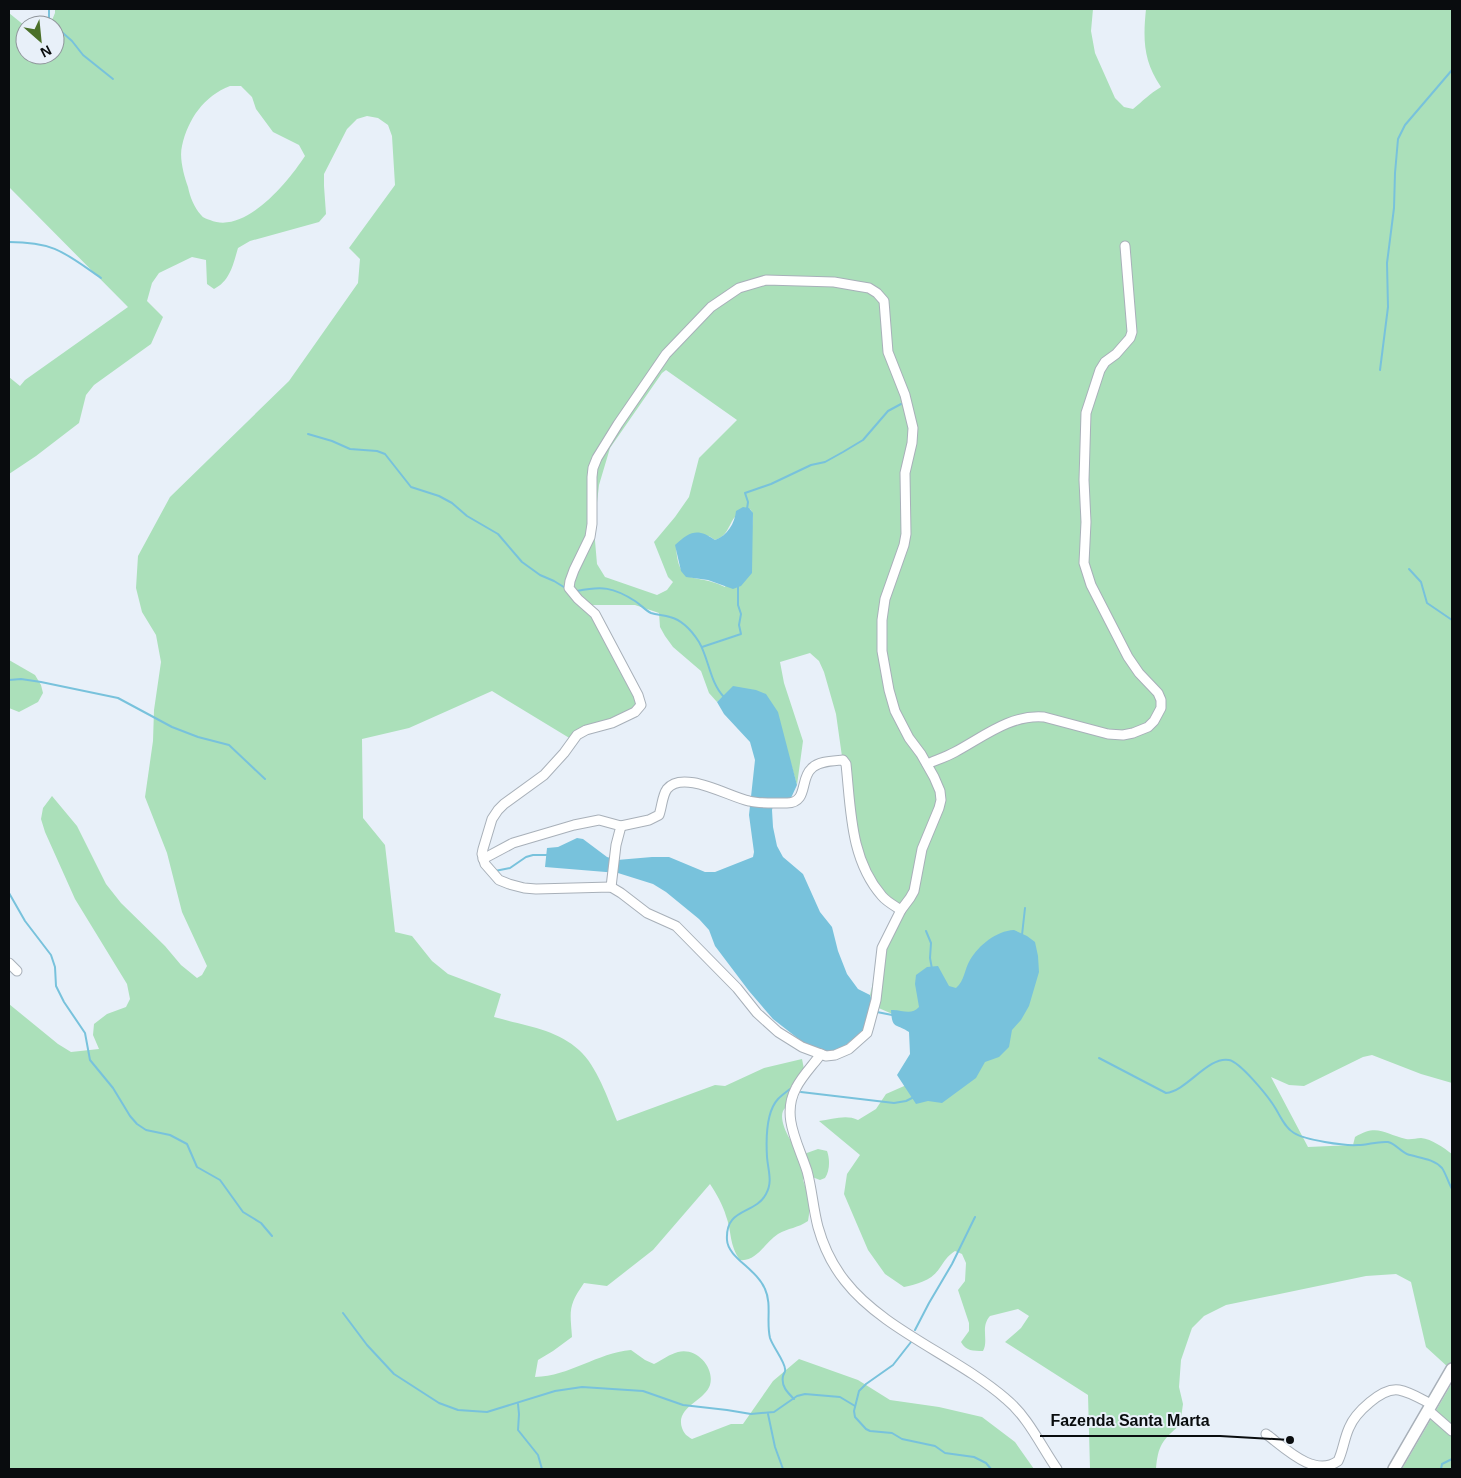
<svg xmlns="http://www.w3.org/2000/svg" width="1461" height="1478" viewBox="0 0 1461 1478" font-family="Helvetica,sans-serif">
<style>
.green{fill:#abe0ba;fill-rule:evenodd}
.water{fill:#78c2dc}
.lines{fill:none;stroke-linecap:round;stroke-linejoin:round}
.stream{stroke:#78c2dc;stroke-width:2}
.minor-casing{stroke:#a8b0b9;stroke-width:11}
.major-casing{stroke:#a8b0b9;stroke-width:14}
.minor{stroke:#fff;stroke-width:9}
.major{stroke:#fff;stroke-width:11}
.leader{fill:none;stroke:#090c0e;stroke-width:2}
.callout-dot{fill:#090c0e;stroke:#e8f0f9;stroke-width:2}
.callout-label{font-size:16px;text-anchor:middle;font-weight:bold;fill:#090c0e;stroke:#e8f0f9;stroke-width:4;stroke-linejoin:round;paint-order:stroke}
</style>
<rect width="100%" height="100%" fill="#e8f0f9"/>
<g class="green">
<path d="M55,9H1093L1091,31L1095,53L1115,98L1124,107L1133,109C1143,101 1149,94 1161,87C1143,61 1143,39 1146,9H1452V1083L1421,1074L1372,1055L1363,1057L1304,1086L1289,1085L1271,1077L1308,1147L1353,1145L1355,1137C1377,1123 1385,1134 1406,1139C1411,1140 1416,1138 1421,1138C1432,1139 1444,1148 1452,1154V1362L1449,1368L1426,1347L1411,1282L1396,1274L1366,1276L1226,1305L1204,1316L1192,1328L1181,1360L1179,1387L1183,1404L1180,1425C1162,1440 1158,1446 1156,1469H1090L1088,1395L1005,1342L1021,1328L1029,1316L1018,1309L990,1316C980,1327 989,1340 983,1351C973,1351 966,1351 961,1342L969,1331V1323L958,1290L965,1281L966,1263L962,1254L955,1251C947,1256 944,1262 939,1269C931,1281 917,1284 904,1287L885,1274L868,1250L844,1194L847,1174L860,1155L819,1121C832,1120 845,1114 858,1120L876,1109L886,1094L911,1083L920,1026L874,1006L870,995L879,957L897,913L878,895L851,820L836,714L824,672L819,661L810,653L780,662L784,683L803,741L797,785L791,764L734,687L717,702L709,693L701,671L673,647L665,636L660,627L659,613L635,605H586L634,689L639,712L571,739L492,691L409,728L362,739L363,818L385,845L395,932L412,936L432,961L448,974L501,994L494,1017C522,1025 557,1029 579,1050C597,1066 608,1099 617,1121L715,1085L725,1086L764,1068L802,1059L806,1079H804L795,1104L788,1105C786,1107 784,1109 783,1111C778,1123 794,1150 804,1154L818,1149L827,1151C830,1159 830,1171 825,1178L820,1180L807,1175L803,1180C808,1193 811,1207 808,1221C798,1228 788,1228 778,1234C765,1242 757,1262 740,1260C729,1245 732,1232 726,1216C723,1205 716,1193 710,1184L653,1250L607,1286L584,1283C568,1306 570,1310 572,1337L553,1351L538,1360L535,1377C570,1376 597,1353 631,1350L645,1360L654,1364C662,1360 670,1354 678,1352C696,1347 715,1367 710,1385C705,1401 675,1407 682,1428C684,1434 687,1436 692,1439L731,1424H743L773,1381L799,1359L858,1380L890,1400L939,1407L982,1417L1015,1442L1034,1469H9V1004L58,1044L71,1052L99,1049L93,1035L94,1024L107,1014L126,1007L130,999L127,984L75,899L45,832L41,819L43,808L52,796L77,826L106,884L121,903L165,946L181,965L197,978L202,975L207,966L182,912L167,853L145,797L153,741L154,710L161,662L156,635L142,612L136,588L138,556L170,497L289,381L358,283L360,259L349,248L395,185L392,136L388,125L378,118L367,116L357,119L347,129L324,174V186L326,214L319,222L250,241L238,248C233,265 230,281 214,289L207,284L206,260L192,257L159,273L152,283L147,301L163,317L151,344L94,385L86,395L79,423L36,456L9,474V377L20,386L25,380L128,307L9,187V13L25,26V55H55V25H50L55,13ZM230,86H241L252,97L256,109L273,132L299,145L305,156C288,182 245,235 210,220C207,219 203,218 201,215C194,207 190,197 188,187C184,176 179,158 182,146C188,119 204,96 230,86ZM666,370L737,420L699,458L689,497L675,517L654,542L668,577L673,582L667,590L657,595L605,577L597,564L594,529L599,485L610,448L662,373ZM748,508L751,510L753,517L752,527L725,587C696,572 678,589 676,545L709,536L715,540C727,536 728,527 734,518C738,514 744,511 748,508Z"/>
<path d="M9,660L35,675L41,685L43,693L38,702L19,712L9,708Z"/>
<path d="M1452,1383V1469H1402Z"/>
</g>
<g class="water">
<path d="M743,507L749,508L753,513L752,573L741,586L733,589L708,580L686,577L681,571L675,545C690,531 698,528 715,540C727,536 735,523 736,511Z"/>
<path d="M733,686L756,690L766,694L778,712L797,785L791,798L774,802L772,810L773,827L777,846L783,857L803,874L820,912L832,927L838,951L847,974L858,989L870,995L873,1003L867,1028L838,1051L825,1053L805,1044L773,1019L749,991L715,946L709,930L699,919L666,892L653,884L618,873L545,867L547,848L558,847L577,838L583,839L607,857L617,860L652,857H669L705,872H715L753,857L754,852L749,815L755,760L750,742L724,714L717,702Z"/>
<path d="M1014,930L1027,936L1035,942L1038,956L1039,972L1029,1006L1021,1020L1012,1030L1009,1047L999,1057L985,1062L976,1078L942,1103L928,1101L916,1104L897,1075L910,1054L909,1032C896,1023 892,1030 891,1010C901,1009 911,1016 919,1007L915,984L916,975L927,967L938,966L949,986L956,988C965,980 964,970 970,960C979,945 996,931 1014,930Z"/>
</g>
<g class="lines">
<g class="stream">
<path d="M49,9V18L54,25"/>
<path d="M55,26L72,41L83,55L113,79"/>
<path d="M9,242C55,242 65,253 101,278"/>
<path d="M1380,370L1388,307L1387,263L1394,208L1395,173L1398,139L1405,125L1452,70"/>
<path d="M308,434L332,441L350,449L377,451L385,454L411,487L439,496L452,503L467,516L498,534L522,562L540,575L554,581L567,589"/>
<path d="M747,509L748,502L745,493L771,484L811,465L825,462L843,452L863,440L888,411L901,404"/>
<path d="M1409,569L1421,582L1427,603L1452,620"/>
<path d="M577,591C602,586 613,587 635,601C641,605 645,610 651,613C657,615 664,615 670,617C682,620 692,631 699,642C709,659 710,683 724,697"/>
<path d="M702,647L741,634L739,625L741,614L738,605V585"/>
<path d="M9,680L21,679L41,682L118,698L172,727L198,737L229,745L265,779"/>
<path d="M495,871L510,868L526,857L533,855H548"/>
<path d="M9,893L25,921L51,955L55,967L56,986L64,1002L85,1033L90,1060L113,1088L130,1116L137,1124L146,1130L170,1135L187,1144L197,1167L220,1180L243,1212L261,1223L272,1236"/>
<path d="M926,931L931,943L930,958L932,969"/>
<path d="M1022,935L1025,908"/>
<path d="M877,1012L892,1015"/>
<path d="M1099,1058L1166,1093C1187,1091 1208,1056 1229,1060C1240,1062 1267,1095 1274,1106C1280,1115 1284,1127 1294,1133C1305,1140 1344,1146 1358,1145C1368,1145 1377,1141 1388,1142C1396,1144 1400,1151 1407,1154C1418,1158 1433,1158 1442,1168C1446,1174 1448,1182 1452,1189"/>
<path d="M790,1089C786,1092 782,1095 778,1099C766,1112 766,1140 767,1157C768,1170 773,1182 766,1194C755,1215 725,1207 727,1240C728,1258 757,1269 765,1289C772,1304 766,1322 770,1338C773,1347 785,1362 785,1369C786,1371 784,1373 783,1376C781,1386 787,1392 794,1399"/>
<path d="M801,1092L894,1103L906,1101L914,1097"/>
<path d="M343,1313L367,1345L394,1374L439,1403L458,1410L487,1412L555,1391L582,1387L643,1391L683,1405L727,1410L751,1414L774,1412L797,1396L805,1394L840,1397L855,1406"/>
<path d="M915,1330L929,1303L952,1264L975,1217"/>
<path d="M911,1342L893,1365L866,1384L859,1391L854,1411L855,1417L866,1429L870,1431L892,1433L902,1439L935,1446L945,1453L974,1457L986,1463L991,1469"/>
<path d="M518,1404L519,1414L518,1430L538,1455L542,1469"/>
<path d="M768,1414L775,1447L783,1469"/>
<path d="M1441,1469L1442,1464L1452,1459"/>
</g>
<defs>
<g id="minor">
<path d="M766,280L834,282L857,286L869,288L877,293L884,301L888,352L905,395L913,428L912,443L905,473L906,534L904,545L885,599L882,620V651L889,690L895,711L909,738L921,754L934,777L940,791L941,800L939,808L922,849L914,891L910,898L901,910L882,948L876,1000L869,1026L867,1033L849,1049L835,1055L826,1056L802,1047L778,1032L757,1013L737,988L676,926L647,913L621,893L611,887L536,889L524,888L509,884L499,880L485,864L482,854L483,849L492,819L498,810L504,804L544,775L564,753L577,735L586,730L612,723L635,712L641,705L638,695L595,614L578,599L569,588L570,581L574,570L590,537L592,524V477L593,468L597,458L618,424L666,354L711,307L739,288Z"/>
<path d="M927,764C936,760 946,757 955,752C983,737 1011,714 1044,717L1108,734L1123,735L1133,733L1148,727L1154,721L1161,708V700L1158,693L1139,673L1128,657L1091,585L1084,563L1086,522L1084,480L1086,413L1100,370L1105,362L1116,354L1130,338L1132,332L1125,246"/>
<path d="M621,826L649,820L659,815C662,807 662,796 667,789C683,769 729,797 749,801C761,804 775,803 787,803C808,803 800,779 811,769C818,761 833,761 843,760L846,764C851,810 850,859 882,896C887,902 895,906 901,910"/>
<path d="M483,859L513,843L574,825L599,820L621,826L616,845L611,887"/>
<path d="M9,963L17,971"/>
<path d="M821,1054C813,1065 802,1076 796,1088C781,1116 798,1143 807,1171C812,1189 813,1208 818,1227C823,1245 833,1266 845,1281C883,1330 958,1357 1006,1399C1028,1417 1041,1446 1057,1469"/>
<path d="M1428,1410L1452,1431"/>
<path d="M1266,1434C1285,1448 1314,1478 1338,1461C1343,1451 1344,1439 1349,1428C1355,1413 1382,1387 1399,1390C1410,1392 1421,1399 1431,1404"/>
</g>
<path id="major" d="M1394,1469L1452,1369"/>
</defs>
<use href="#minor" class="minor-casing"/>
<use href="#major" class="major-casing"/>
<use href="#minor" class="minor"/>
<use href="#major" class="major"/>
</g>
<path class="leader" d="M1290 1440L1220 1436H1040"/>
<circle class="callout-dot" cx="1290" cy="1440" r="5"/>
<g class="callout-label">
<text x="1130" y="1426">Fazenda Santa Marta</text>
</g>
<rect width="1461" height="1478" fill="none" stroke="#090c0e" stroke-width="20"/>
<g transform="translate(40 40) rotate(153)"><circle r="24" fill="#e8f0f9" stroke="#8f959b"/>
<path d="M0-4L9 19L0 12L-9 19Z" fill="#4b7029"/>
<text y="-8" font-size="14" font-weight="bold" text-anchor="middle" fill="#090c0e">N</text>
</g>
</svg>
